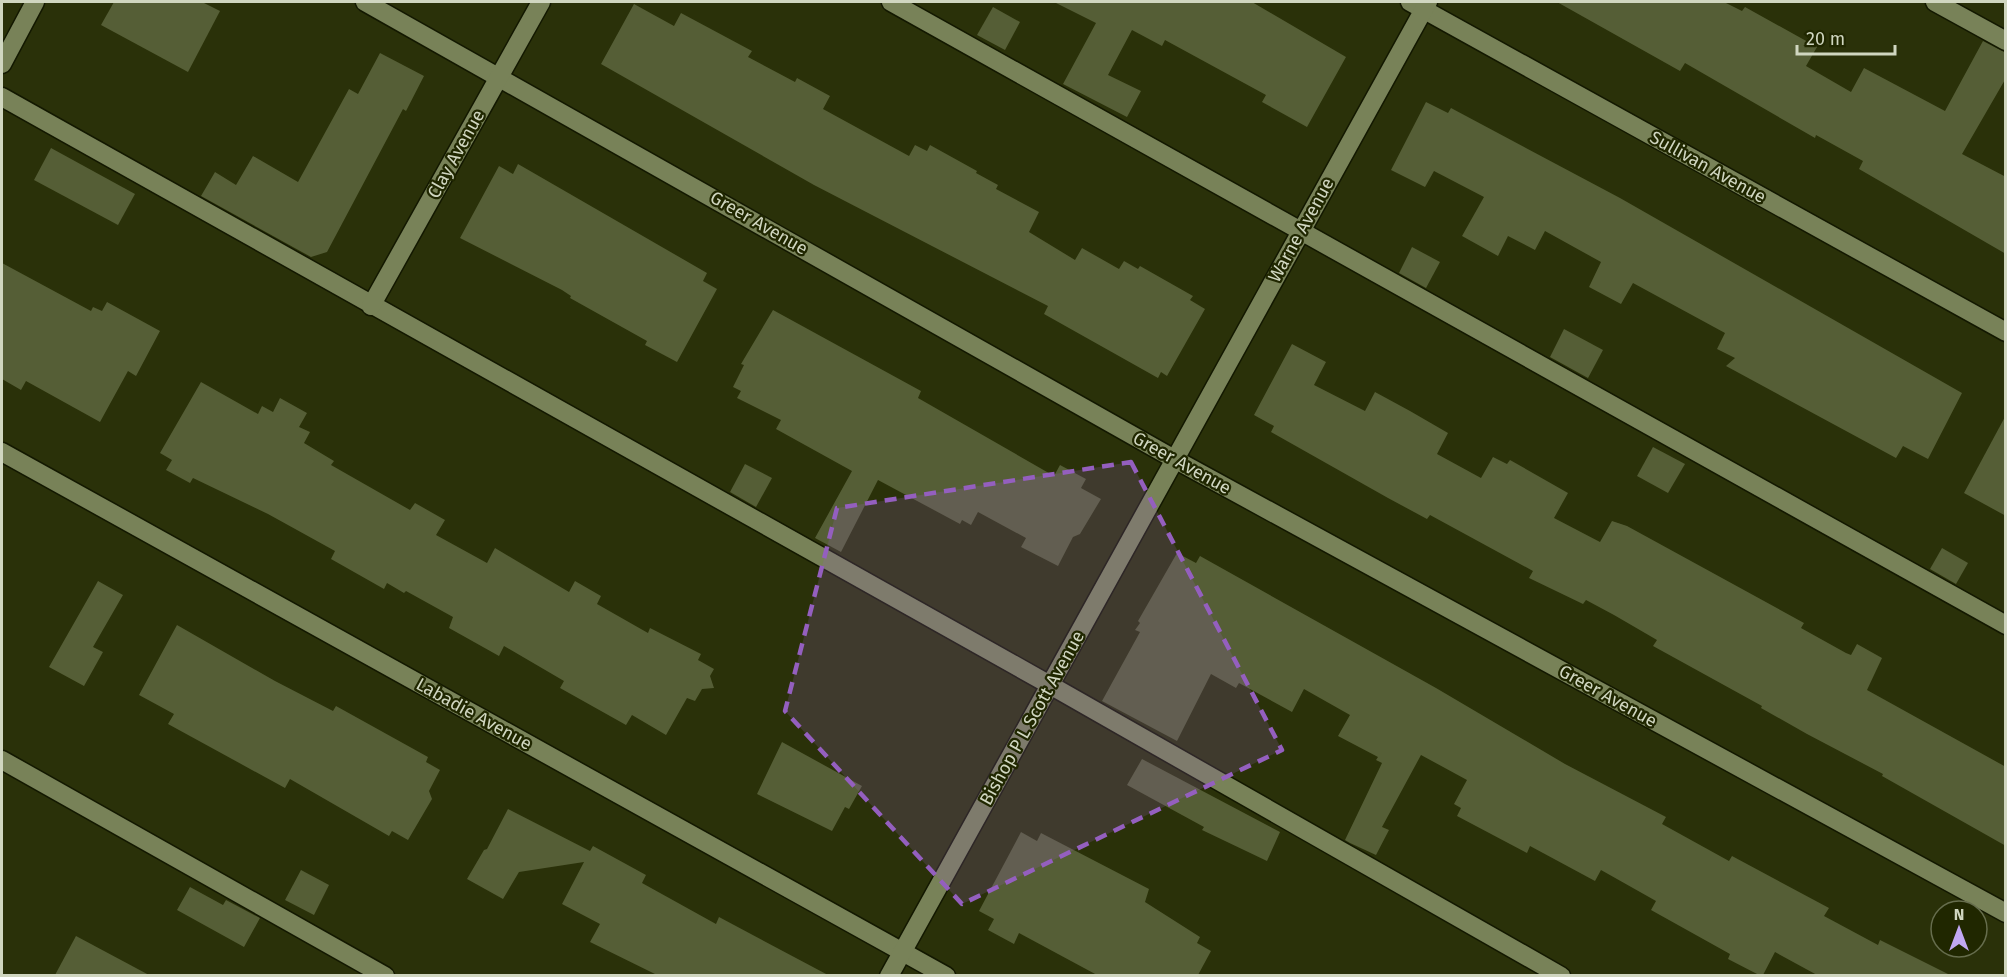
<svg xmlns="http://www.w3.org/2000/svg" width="2007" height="977" viewBox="0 0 2007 977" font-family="'Fira Sans',sans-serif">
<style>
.building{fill:#555e36}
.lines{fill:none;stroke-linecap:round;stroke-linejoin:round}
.minor-casing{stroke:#131800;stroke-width:21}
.minor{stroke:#788258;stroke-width:18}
.marked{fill:#945fbf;fill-opacity:0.2;stroke:#945fbf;stroke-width:4.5;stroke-dasharray:12 8;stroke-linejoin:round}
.labels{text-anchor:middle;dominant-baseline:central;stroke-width:4.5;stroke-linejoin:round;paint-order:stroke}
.street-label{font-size:18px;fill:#d0d6c0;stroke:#202700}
</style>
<rect width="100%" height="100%" fill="#2a3109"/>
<g class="building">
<path d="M114,2H202L220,11L188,72L101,25Z"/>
<path d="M1054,2H1252L1346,57L1307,127L1262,102L1266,95L1165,40L1162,46L1132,30L1108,75L1141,91L1127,117L1063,84L1096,23Z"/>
<path d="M1557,2H1724L1742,11L1745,7L1817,47L1806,66L1851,92L1864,68L1945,111L1983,41L2006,53V78L1962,154L2006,177V254L1859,169L1863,161L1816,135L1815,138L1685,63L1680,71Z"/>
<path d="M634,4L674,26L681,13L752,51L748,57L795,82L797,78L830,96L823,109L909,156L915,145L927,151L930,145L977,171L976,173L998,185L996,189L1039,212L1029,232L1075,260L1082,248L1119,269L1124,261L1138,269L1140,266L1193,296L1190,300L1205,309L1167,376L1161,372L1158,378L1044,314L1048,306L814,185L601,64Z"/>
<path d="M993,7L1020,22L1005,50L977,35Z"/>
<path d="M380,53L424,76L406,111L403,109L327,252L311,257L201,196L215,172L236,185L253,156L298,182L349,89L358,94Z"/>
<path d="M1426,102L1448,113L1451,108L1620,198L1962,393L1928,459L1903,446L1896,458L1726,366L1735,358L1717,349L1725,333L1633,283L1621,304L1589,287L1601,262L1545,231L1535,250L1508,236L1498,256L1462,236L1484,197L1434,171L1425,187L1391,170Z"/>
<path d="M51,148L135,194L118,225L34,180Z"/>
<path d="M518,164L707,273L703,281L717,289L677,362L645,345L647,341L570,298L571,296L562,290L460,238L499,166L513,174Z"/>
<path d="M1412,247L1440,262L1426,288L1399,273Z"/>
<path d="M2,263L91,311L93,307L102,311L107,302L160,331L136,376L128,371L100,422L26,381L21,390L2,379Z"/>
<path d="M773,310L921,391L918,398L1054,476L1060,465L1086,479L1081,488L1101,499L1080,534L1073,537L1058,566L1021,547L1026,538L978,512L971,525L962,520L960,524L878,480L841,552L815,538L852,471L776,429L781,420L737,398L741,391L733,387L744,365L741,364Z"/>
<path d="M1564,329L1603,350L1588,378L1550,357Z"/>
<path d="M1292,344L1326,362L1314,385L1365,411L1375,392L1410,411L1448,433L1437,454L1481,478L1493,457L1507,464L1510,460L1568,493L1554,518L1600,542L1612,521L1627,526L1804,623L1801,628L1846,653L1851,655L1857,644L1882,658L1867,690L2006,767V846L1882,776L1883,774L1807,734L1761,708L1762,706L1653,646L1657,640L1614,615L1586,600L1583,604L1529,578L1533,571L1430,515L1427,519L1388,498L1271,432L1274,426L1254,415Z"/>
<path d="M201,382L258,414L262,406L273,412L280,398L307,413L299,427L310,432L304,443L334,461L331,465L410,510L415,503L445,520L436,535L487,563L495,548L569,592L575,581L601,596L597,604L648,633L650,628L701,654L698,660L714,669L710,676L714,688L702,689L695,701L687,698L666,735L632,715L626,725L560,688L564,681L504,646L499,656L449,628L453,617L406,591L404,593L387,583L384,589L331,559L335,551L268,514L193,478L190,483L166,470L172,460L160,453Z"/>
<path d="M2006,415V516L1964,493Z"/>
<path d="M1653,447L1685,464L1668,493L1637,476Z"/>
<path d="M745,464L772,478L756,507L730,492Z"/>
<path d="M1942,548L1968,563L1956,584L1930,569Z"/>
<path d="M1177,553L1196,563L1200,556L1436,688L1565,764L1666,817L1662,824L1729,861L1732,856L1829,908L1824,916L1878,945L1880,940L1950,975H1817L1775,952L1763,975H1759L1728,959L1730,954L1651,910L1656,901L1601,870L1595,881L1530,846L1527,853L1457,816L1461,808L1454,804L1467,780L1421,755L1382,827L1389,830L1376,855L1350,843L1345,840L1382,763L1376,760L1378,757L1338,736L1350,715L1304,689L1292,712L1239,683L1236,688L1211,674L1177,741L1102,701L1140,632L1135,630L1140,623L1138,621Z"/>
<path d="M98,581L123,595L93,647L103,652L84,686L49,667Z"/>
<path d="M177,625L275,681L333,711L336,706L428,757L426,762L440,770L429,791L432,799L408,840L392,831L389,836L290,779L285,788L168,724L174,714L139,695Z"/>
<path d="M782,742L862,786L849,809L845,807L832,831L757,794Z"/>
<path d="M1142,759L1280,832L1267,861L1202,830L1204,827L1127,785Z"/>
<path d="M508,809L590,851L593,846L646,875L642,883L716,924L719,917L828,975H657L590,942L600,924L562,904L584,862L519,872L503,899L467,879L484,850L487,849Z"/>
<path d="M1021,832L1037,841L1041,833L1149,889L1145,902L1200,937L1197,943L1211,951L1198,975H1097L1019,933L1014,944L988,930L994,919L979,911Z"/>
<path d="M301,870L329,885L314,915L285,900Z"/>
<path d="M190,887L223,905L226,900L260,918L244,947L177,910Z"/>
<path d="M76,936L149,975H55Z"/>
</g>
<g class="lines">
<defs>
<g id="minor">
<path d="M365,2L1176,460L2006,913"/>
<path d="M891,2L2006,625"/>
<path d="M1410,2L2006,332"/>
<path d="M1935,2L2006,41"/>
<path d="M2,64L35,2"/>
<path d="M2,97L1050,685L1561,976"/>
<path d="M371,306L541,2"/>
<path d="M2,452L946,976"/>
<path d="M2,760L385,976"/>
<path d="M889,976L1428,2"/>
</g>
</defs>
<use href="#minor" class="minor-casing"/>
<use href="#minor" class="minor"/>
</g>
<path class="marked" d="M1131,462L1282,750L962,904L785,711L837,508Z"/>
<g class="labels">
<g class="street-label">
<text transform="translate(456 154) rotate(-61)">Clay Avenue</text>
<text transform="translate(1708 167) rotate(29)">Sullivan Avenue</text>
<text transform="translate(759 223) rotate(30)">Greer Avenue</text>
<text transform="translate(1301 230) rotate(-61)">Warne Avenue</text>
<text transform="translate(1182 463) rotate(29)">Greer Avenue</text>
<text transform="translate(1608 696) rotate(29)">Greer Avenue</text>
<text transform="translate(474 714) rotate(29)">Labadie Avenue</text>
<text transform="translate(1032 718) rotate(-61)">Bishop P L Scott Avenue</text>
</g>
</g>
<rect width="2007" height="977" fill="none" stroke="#d0d6c0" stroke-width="6"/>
<g transform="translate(1959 929)"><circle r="28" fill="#202700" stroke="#666d4d" stroke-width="1.5"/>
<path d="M0-4.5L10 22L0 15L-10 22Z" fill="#c1a8f3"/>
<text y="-9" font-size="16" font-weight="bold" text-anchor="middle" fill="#d0d6c0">N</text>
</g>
<path d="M1797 45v9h98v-9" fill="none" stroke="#d0d6c0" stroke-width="3"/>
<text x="1806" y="45" font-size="18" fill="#d0d6c0" stroke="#202700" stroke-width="4.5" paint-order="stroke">20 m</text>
</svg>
